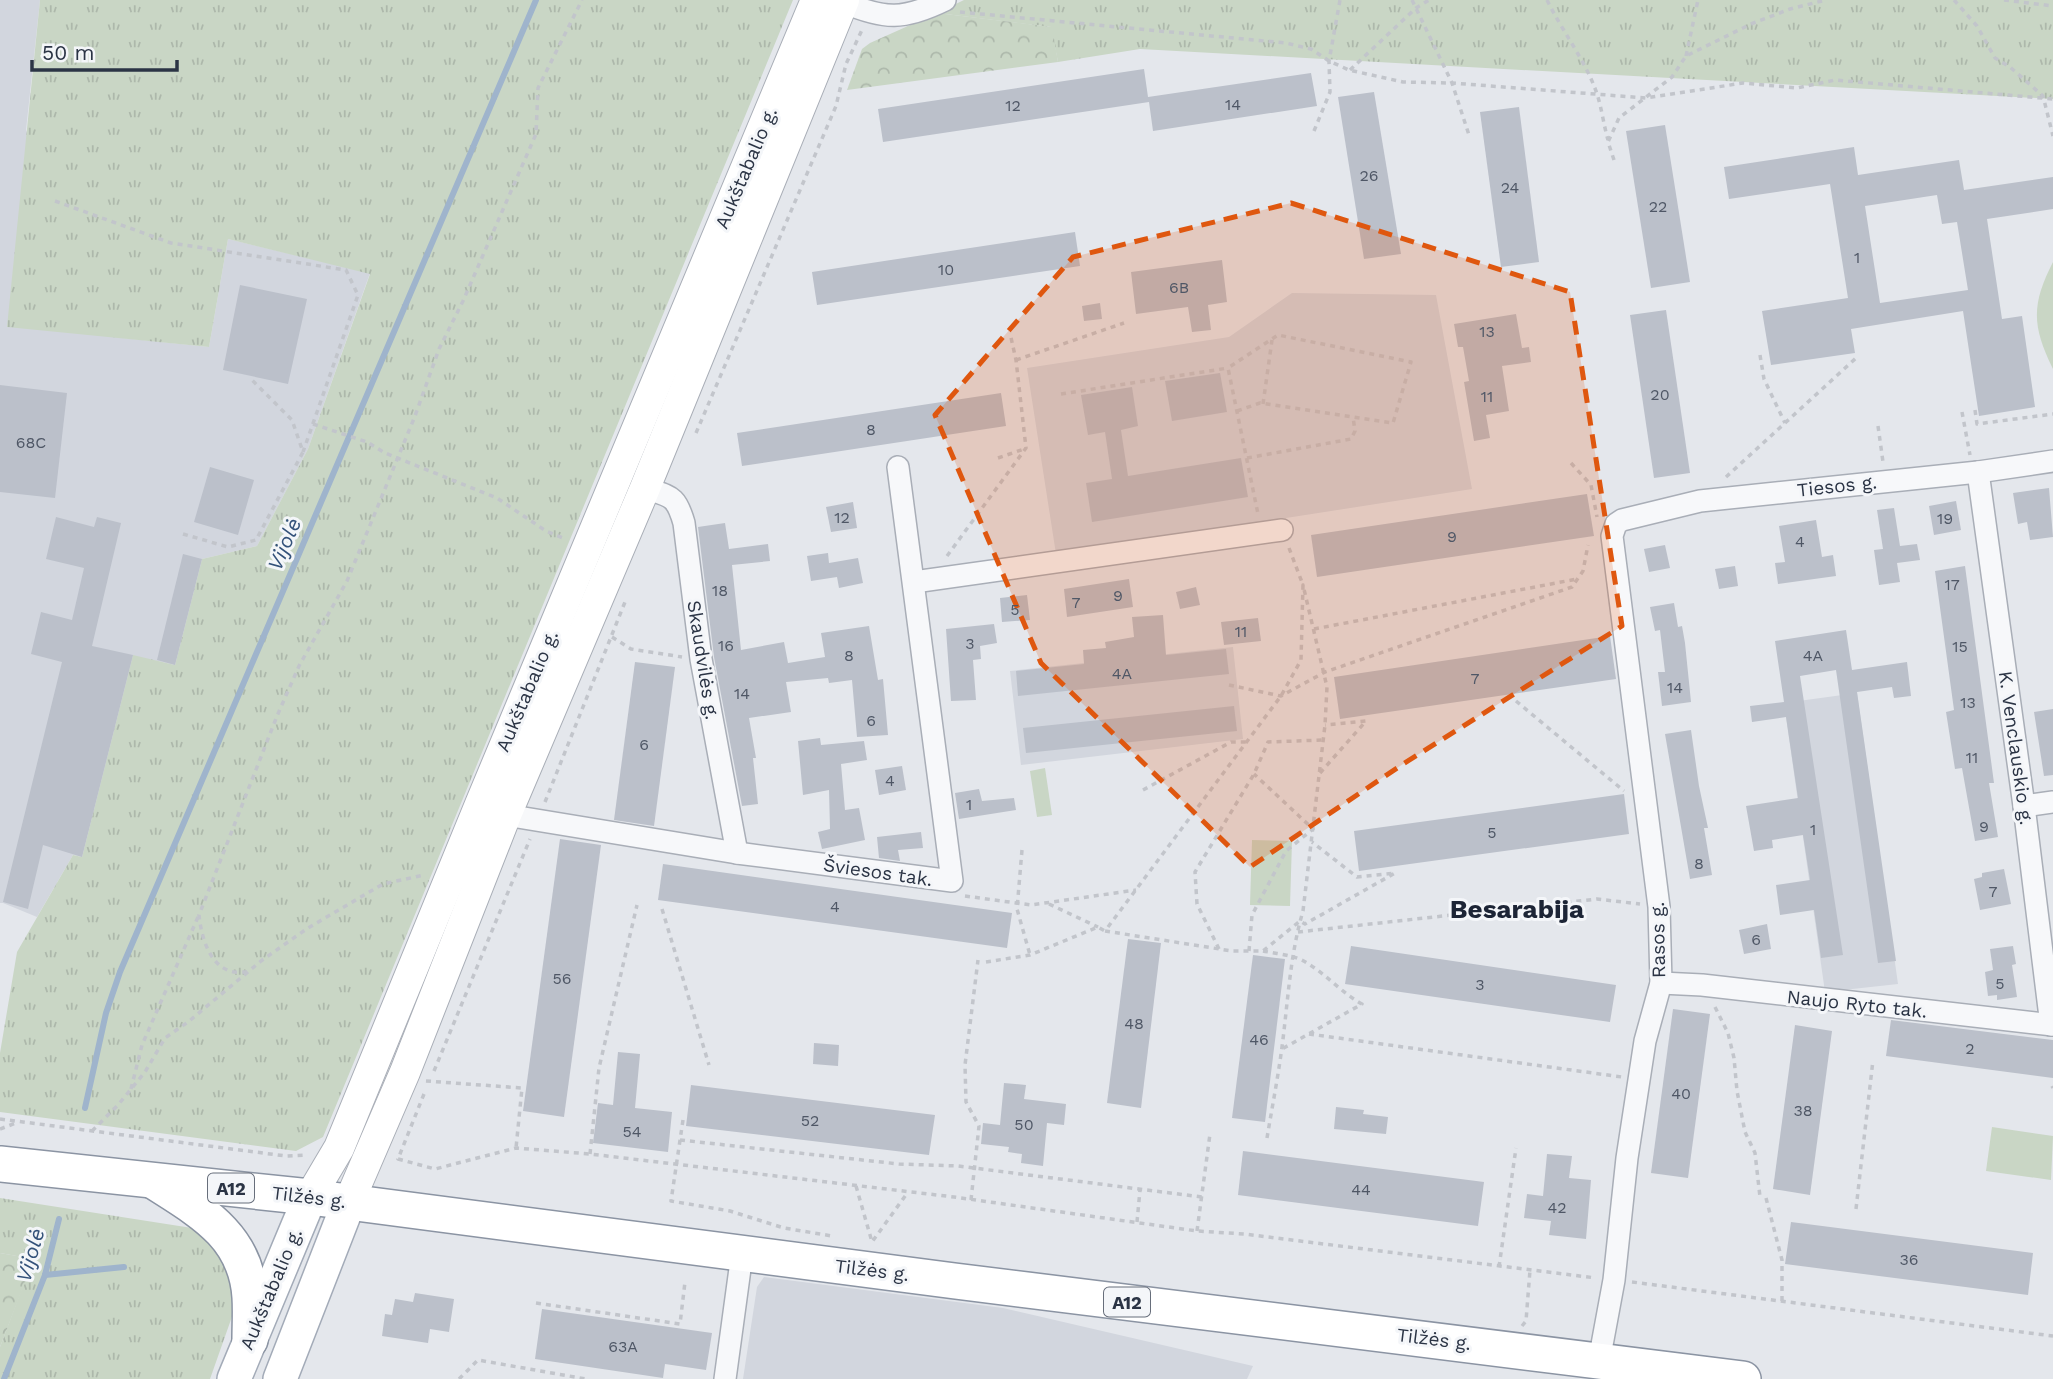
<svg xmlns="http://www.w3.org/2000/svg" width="2053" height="1379" viewBox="0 0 2053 1379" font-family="'Work Sans',sans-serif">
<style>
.built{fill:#d2d6de}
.grass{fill:url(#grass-tufts)}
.forest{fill:url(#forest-crowns)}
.park{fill:#c9d6c5}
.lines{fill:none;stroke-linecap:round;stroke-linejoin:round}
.stream{stroke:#9fb4cc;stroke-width:6}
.building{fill:#bbc0ca;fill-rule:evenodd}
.minor-casing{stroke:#a9aeb7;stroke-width:24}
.secondary-casing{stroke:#a9aeb7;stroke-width:32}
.primary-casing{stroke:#a3abb8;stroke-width:36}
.trunk-casing{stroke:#8b94a3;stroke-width:38}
.path{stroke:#c2c5cb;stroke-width:3.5;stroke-dasharray:5 5;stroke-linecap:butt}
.minor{stroke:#f7f8fa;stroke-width:21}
.secondary{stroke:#fff;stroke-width:30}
.primary{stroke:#fff;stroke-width:33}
.trunk{stroke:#fff;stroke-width:35}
.marked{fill:#df570f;fill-opacity:0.2;stroke:#df570f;stroke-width:5;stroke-dasharray:14 9;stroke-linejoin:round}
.labels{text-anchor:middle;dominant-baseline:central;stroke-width:6;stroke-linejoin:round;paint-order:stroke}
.number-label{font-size:16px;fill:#4f5766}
.shield{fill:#f4f6f9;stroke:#676e7b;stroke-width:2}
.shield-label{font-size:18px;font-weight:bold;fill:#2b3445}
.street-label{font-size:19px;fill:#2b3445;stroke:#f4f6f9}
.water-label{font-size:21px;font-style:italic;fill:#34527a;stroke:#f4f6f9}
.district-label{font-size:26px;font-weight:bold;fill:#1d2536;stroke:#f4f6f9}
</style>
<defs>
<pattern id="grass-tufts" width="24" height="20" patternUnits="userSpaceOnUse" patternTransform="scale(1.75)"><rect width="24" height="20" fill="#c9d6c5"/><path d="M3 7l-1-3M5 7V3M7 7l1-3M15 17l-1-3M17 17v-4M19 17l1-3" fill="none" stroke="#adb8ab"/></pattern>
<pattern id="forest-crowns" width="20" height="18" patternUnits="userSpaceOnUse" patternTransform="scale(1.75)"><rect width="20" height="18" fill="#c9d6c5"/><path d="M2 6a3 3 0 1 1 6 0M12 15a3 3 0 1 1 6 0" fill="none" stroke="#adb8ab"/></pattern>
</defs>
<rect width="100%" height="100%" fill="#e4e7ec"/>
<g class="built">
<path d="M0,0H40L26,130L123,338L209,347L228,239L370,273L308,449L257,546L202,559L175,665L133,656L82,857L73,855L37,917L3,903H0Z"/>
<path d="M1292,293L1436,295L1472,489L1056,554L1027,368L1229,337Z"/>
<path d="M1233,647L1243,739L1021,765L1010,671Z"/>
<path d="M1857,693L1898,984L1825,992L1784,703Z"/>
<path d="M764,1277L1003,1308L1253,1366L1247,1379H743L757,1287Z"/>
</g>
<g class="grass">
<path d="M40,0H793L323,1137L296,1151L0,1112V1053L17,952L73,855L82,857L133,655L175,665L202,559L257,546L308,449L370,274L228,239L209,347L7,327Z"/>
<path d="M964,0H2053V99L1140,49L1058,62L1051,27L937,13Z"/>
<path d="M0,1198L192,1228L205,1236L228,1259L234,1311L210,1379H0V1347L33,1259L0,1253Z"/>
</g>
<g class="forest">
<path d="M937,13L1052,27L1058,62L847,90L862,49L870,43Z"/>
<path d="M0,1253L34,1259L0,1347Z"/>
</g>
<g class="park">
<path d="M2053,262V369C2032,326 2031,305 2053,262Z"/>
<path d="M1045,768L1052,815L1037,817L1030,771Z"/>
<path d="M1252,840L1292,841L1290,906L1250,905Z"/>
<path d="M1992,1127L2053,1136L2051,1180L1986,1171Z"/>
</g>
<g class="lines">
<g class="stream">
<path d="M85,1108L106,1013L120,972L536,0"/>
<path d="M45,1275L124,1267"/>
<path d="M4,1379L45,1275L59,1219"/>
</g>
</g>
<g class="building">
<path d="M1144,69L1148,97L1311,73L1317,106L1153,131L1149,102L883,142L878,109Z"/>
<path d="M1374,92L1401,254L1364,259L1338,97Z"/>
<path d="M1519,107L1539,262L1501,267L1480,112Z"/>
<path d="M1665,125L1690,282L1651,288L1626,131Z"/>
<path d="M1854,147L1858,175L1959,160L1964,190L2053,177V209L1987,219L2002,319L2022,316L2035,407L1979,416L1963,311L1851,329L1855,353L1771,365L1762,311L1848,298L1830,184L1729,199L1724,167ZM1937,195L1942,224L1957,222L1968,290L1880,303L1865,206Z"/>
<path d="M1075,232L1080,266L817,305L812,272Z"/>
<path d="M1222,260L1227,302L1208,305L1211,330L1192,332L1188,307L1136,314L1131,272Z"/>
<path d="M240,285L307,299L288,384L223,370Z"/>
<path d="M1100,303L1102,319L1084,321L1082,306Z"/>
<path d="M1666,310L1690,473L1654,478L1630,315Z"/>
<path d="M1516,314L1522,348L1529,347L1531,362L1502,366L1509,411L1486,415L1490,438L1474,441L1464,382L1469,381L1463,347H1458L1454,324Z"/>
<path d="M1220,373L1227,412L1172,421L1165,381Z"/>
<path d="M0,385L67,393L55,498L0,492Z"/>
<path d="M1132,387L1138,426L1121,430L1128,476L1241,458L1248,497L1092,522L1086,483L1112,479L1105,432L1088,435L1081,395Z"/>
<path d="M1001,393L1006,426L742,466L737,433Z"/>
<path d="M210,467L254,480L238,535L194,522Z"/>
<path d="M2049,488L2053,537L2030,540L2027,522L2018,524L2013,493Z"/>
<path d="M1587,494L1594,536L1317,577L1311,535Z"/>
<path d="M1956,501L1961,530L1934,535L1929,506Z"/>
<path d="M853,502L857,528L831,532L826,507Z"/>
<path d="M1894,508L1900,546L1917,544L1920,560L1897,563L1900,582L1879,585L1874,550L1883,549L1877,510Z"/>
<path d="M56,517L94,527L97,517L121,523L92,646L133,655L82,857L43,845L28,909L3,902L62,662L31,654L41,612L72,620L84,568L46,559Z"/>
<path d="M1816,520L1822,557L1833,555L1836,576L1778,584L1775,563L1785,562L1779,526Z"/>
<path d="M725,523L729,549L768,544L770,561L732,565L741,650L784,642L788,663L825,657L821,633L869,626L878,680L883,679L888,735L857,737L852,680L829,683L828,678L786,682L791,712L749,718L756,758H753L758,804L742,806L714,657L698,527Z"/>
<path d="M1665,545L1670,568L1649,572L1644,549Z"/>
<path d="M828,553L829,563L858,558L863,583L839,588L837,577L811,581L807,556Z"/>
<path d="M183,554L202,559L175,665L157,660Z"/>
<path d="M1735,566L1738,586L1719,589L1715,569Z"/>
<path d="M1965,566L1994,783H1989L1998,837L1975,841L1962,768L1955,769L1946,712L1954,710L1935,571Z"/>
<path d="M1129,579L1133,607L1067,617L1064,589Z"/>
<path d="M1196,587L1200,605L1180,609L1176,592Z"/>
<path d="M1027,595L1030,620L1002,622L1000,598Z"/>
<path d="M1674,603L1678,627L1682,626L1685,643L1691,702L1662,706L1658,672H1665L1660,630L1655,631L1650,607Z"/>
<path d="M1163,615L1166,655L1226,649L1229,674L1018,696L1016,671L1084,664L1083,650L1106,648L1105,642L1134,637L1132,617Z"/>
<path d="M1258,618L1261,641L1224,645L1221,622Z"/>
<path d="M994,624L997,643L980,646L981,659L973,660L976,700L951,701L946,629Z"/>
<path d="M1846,630L1852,670L1907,662L1911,696L1894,698L1892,687L1857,692L1896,961L1878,963L1836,670L1800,676L1843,955L1821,958L1814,910L1780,915L1776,885L1810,880L1803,835L1772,840L1773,848L1754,851L1746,806L1798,798L1786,717L1752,722L1750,706L1784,702L1775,641Z"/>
<path d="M1610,636L1616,679L1340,719L1334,677Z"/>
<path d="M635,662L675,667L654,826L614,820Z"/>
<path d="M1234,706L1237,731L1026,753L1023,728Z"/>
<path d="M2053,709V775L2044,776L2034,712Z"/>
<path d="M1691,730L1699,786L1708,828H1704L1712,875L1690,879L1665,734Z"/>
<path d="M820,738L821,745L864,741L867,760L841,764L845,810L859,808L865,840L822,849L818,832L830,829L829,790L803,795L798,741Z"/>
<path d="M902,766L906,790L879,795L875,770Z"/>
<path d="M979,789L982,801L1014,798L1016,810L959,819L955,793Z"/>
<path d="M1624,794L1629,834L1359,871L1354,831Z"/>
<path d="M921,832L923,848L898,850L900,861L879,858L877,837Z"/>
<path d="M560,839L601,845L564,1117L523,1111Z"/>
<path d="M663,864L1012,913L1007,948L658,900Z"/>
<path d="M2004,869L2011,904L1980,910L1974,879L1982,877V873Z"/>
<path d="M1767,924L1771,949L1744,954L1739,930Z"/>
<path d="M1128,939L1161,943L1141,1108L1107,1103Z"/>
<path d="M1351,946L1616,985L1610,1022L1345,984Z"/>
<path d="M2013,946L2016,964L2012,965L2017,997L1997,1000V995L1988,996L1985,972L1993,970L1990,949Z"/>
<path d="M1253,955L1285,959L1265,1122L1232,1118Z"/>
<path d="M1673,1009L1710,1014L1688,1178L1651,1173Z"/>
<path d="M1891,1020L2053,1040V1078L1886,1056Z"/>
<path d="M1795,1025L1832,1031L1810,1195L1773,1189Z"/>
<path d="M814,1043L839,1045L838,1066L813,1064Z"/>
<path d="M618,1052L640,1054L635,1108L672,1112L668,1152L593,1143L598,1103L613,1105Z"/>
<path d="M1004,1083L1026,1085L1024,1099L1066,1104L1064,1125L1047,1123L1043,1166L1021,1163L1022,1154L1008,1152L1009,1147L981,1144L983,1123L1000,1125Z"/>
<path d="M691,1085L935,1115L929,1155L686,1126Z"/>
<path d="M1336,1107L1364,1110L1363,1114L1388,1117L1386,1134L1334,1129Z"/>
<path d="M1243,1151L1484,1182L1478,1226L1238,1195Z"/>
<path d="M1547,1154L1572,1156L1569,1178L1591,1180L1586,1239L1549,1235L1551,1221L1524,1218L1527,1194L1543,1196Z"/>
<path d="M1791,1222L2033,1253L2028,1295L1785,1264Z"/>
<path d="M415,1293L454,1299L449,1332L430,1329L428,1343L382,1336L385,1314L392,1315L395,1299L413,1302Z"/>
<path d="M542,1309L712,1333L706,1370L665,1364L663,1378L535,1359Z"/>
</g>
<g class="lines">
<defs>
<g id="minor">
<path d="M843,2C885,20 904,20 945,0"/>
<path d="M1978,472L2024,806L2051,1025"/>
<path d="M645,488C671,497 676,495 684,523L701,659L737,853"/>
<path d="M914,582L1282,530"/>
<path d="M2024,806L2053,802"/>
<path d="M506,815L737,853L952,881L898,467"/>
<path d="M1661,983L1702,985L2053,1025"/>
<path d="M1599,1361L1614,1280L1627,1158L1645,1041L1661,983L1659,907L1612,536L1616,524L1622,520L1700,501L1978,472L2053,461"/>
<path d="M725,1379L742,1254"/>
</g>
<g id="secondary">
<path d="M310,1197L339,1148L481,802L816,0"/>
<path d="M349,1202L405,1072L506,815L645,488L844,0"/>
</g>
<g id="primary">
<path d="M234,1379L310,1197"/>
<path d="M280,1379L349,1202"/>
</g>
<g id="trunk">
<path d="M0,1164L310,1197L955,1281L1743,1379"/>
<path d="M155,1182C202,1212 246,1236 250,1297C251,1311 250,1326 250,1340"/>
</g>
</defs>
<use href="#minor" class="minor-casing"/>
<use href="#secondary" class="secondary-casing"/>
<use href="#primary" class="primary-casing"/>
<use href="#trunk" class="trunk-casing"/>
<g class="path">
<path d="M1412,0L1452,83L1469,135"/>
<path d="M1547,0C1563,33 1587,62 1598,97C1602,111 1604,126 1608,140"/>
<path d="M1954,0L1977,26L1995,58L2010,67L2043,96L2053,136"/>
<path d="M2004,0L2053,6"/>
<path d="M960,12L1286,43L1311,49L1329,61L1349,70L1403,82L1452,83L1646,98L1743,83L1797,88L1835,80L2053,99"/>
<path d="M1686,56L1698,0"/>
<path d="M1350,70L1416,8L1429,0"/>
<path d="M1314,131L1330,92L1329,61L1340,0"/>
<path d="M1614,160L1608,142L1619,118L1672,77L1686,56L1751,24L1790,9L1826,0"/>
<path d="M55,201L171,243L346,270L358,295L303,452"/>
<path d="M1760,355L1764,379L1785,423"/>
<path d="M1016,360L1124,323"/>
<path d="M1061,394L1228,368"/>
<path d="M1263,404L1272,340"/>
<path d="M1975,410L1977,424L2053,414"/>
<path d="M1237,411L1260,403L1393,423L1411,362L1278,335L1228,368L1258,514"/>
<path d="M1962,412L1970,455"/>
<path d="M313,424L367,442L385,453L497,498L546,531L563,538"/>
<path d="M1878,426L1883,462"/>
<path d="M696,433L836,106L846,64L862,30"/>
<path d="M998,458L1024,449"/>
<path d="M1247,458L1351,439L1355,431L1353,417"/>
<path d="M1571,463L1591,485L1597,517"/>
<path d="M1726,477L1856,358"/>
<path d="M183,534L228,547L256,540L303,452L292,420L252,380"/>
<path d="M1289,548L1303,585"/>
<path d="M947,556L1026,448L1016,360L1010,333"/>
<path d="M1314,629L1577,579"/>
<path d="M612,637L631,649L682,657"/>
<path d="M1229,685L1281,696L1325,672L1572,587L1583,571L1588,545"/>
<path d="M1516,701L1624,791"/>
<path d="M1320,773L1366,721L1325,725"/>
<path d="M1143,790L1231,742H1248"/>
<path d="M545,802L625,602"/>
<path d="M1022,850L1017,909L1030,955"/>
<path d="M965,896L1031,905L1136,890"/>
<path d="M1049,904L1098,927"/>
<path d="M662,909L709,1065"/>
<path d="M1298,932L1597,899L1640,904"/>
<path d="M1219,949L1197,904L1195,872L1254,774L1268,742L1323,740"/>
<path d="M1249,951L1252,915L1286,851L1313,829L1254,774"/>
<path d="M1263,951C1278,954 1295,955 1307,963C1327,975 1342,993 1362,1004L1282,1049"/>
<path d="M986,962L1030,955L1098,927L1105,931"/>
<path d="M247,972C242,972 235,973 230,971C208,964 201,934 199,915L277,716L299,666L347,581L415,416L439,349L463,301L536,134L538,88L582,0"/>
<path d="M1715,1007L1728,1033L1734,1058L1737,1091L1745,1132L1755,1153L1760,1197"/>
<path d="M1309,1034L1622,1077"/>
<path d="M434,1071L530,839"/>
<path d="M426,1081L522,1088L516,1148"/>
<path d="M2052,1086L2053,1088"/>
<path d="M131,1089L142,1045L198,917"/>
<path d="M424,1094L398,1159L435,1169L516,1148L590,1154L954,1197L1197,1231L1244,1234L1596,1278"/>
<path d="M0,1119L286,1156L307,1155"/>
<path d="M683,1120L671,1201L730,1211L784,1228L832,1236"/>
<path d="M0,1129L16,1123"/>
<path d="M92,1131L118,1105L145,1072L165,1038L188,1022L261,961L308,928L383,884L424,875"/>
<path d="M1267,1138C1272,1108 1278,1077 1282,1047C1288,1001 1290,955 1303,911L1325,725L1327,687L1303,585L1301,660L1281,696L1105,931L1232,951H1263L1300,921L1305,924L1395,873L1357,877L1312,842"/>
<path d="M680,1140L899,1164L958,1166L1202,1197"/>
<path d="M590,1154L599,1068L637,905"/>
<path d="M856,1186L872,1242L908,1192"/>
<path d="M1766,1198L1782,1260V1302"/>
<path d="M971,1200L979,1126L966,1102L965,1065L978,960"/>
<path d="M1856,1209L1873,1060"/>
<path d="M1137,1222L1140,1190"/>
<path d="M1197,1231L1210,1134"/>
<path d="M1499,1267L1516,1148"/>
<path d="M1632,1282L2053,1336"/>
<path d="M536,1303L680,1324L685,1282"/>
<path d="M1522,1326L1526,1321L1530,1270"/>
<path d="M459,1379L478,1360L586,1379"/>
</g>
<use href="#minor" class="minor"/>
<use href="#secondary" class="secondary"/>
<use href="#primary" class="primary"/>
<use href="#trunk" class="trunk"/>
</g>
<path class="marked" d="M1291,203L1570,292L1622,626L1403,764L1250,867L1041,663L935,415L1073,257Z"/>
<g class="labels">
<g class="number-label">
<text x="1233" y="104">14</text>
<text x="1013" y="105">12</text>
<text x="1369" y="175">26</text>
<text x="1510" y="187">24</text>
<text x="1658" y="206">22</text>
<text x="1857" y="257">1</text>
<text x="946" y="269">10</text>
<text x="1179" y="287">6B</text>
<text x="1487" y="331">13</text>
<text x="1660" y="394">20</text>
<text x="1487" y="396">11</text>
<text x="871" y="429">8</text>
<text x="31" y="442">68C</text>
<text x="842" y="517">12</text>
<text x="1945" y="518">19</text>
<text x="1452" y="536">9</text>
<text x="1800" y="541">4</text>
<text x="1952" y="584">17</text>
<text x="720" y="590">18</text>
<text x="1118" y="595">9</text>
<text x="1076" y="602">7</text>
<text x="1015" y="609">5</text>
<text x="1241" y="631">11</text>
<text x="970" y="643">3</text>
<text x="726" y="645">16</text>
<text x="1960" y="646">15</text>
<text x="849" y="655">8</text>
<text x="1813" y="655">4A</text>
<text x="1122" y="673">4A</text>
<text x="1475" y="678">7</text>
<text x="1675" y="687">14</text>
<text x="742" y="693">14</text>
<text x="1968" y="702">13</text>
<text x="871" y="720">6</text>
<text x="644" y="744">6</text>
<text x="1972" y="757">11</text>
<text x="890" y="780">4</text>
<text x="969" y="804">1</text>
<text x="1984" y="826">9</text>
<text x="1813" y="829">1</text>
<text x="1492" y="832">5</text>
<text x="1699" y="863">8</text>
<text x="1993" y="891">7</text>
<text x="835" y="906">4</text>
<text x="1756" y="939">6</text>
<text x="562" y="978">56</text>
<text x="2000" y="983">5</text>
<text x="1480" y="984">3</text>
<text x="1134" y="1023">48</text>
<text x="1259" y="1039">46</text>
<text x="1970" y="1048">2</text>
<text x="1681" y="1093">40</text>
<text x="1803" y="1110">38</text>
<text x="810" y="1120">52</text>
<text x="1024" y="1124">50</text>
<text x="632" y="1131">54</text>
<text x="1361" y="1189">44</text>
<text x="1557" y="1207">42</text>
<text x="1909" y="1259">36</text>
<text x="623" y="1346">63A</text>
</g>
<g class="shield">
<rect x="208" y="1173.5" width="46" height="29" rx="5"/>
<rect x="1104" y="1287.5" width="46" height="29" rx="5"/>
</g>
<g class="shield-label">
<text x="231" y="1188">A12</text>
<text x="1127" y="1302">A12</text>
</g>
<g class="street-label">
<text transform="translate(746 168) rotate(-67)">Aukštabalio g.</text>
<text transform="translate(1837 486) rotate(-6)">Tiesos g.</text>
<text transform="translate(703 660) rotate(81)">Skaudvilės g.</text>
<text transform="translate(527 691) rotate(-67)">Aukštabalio g.</text>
<text transform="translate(2016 748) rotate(82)">K. Venclauskio g.</text>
<text transform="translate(878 872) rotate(8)">Šviesos tak.</text>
<text transform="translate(1658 940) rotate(-91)">Rasos g.</text>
<text transform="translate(1857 1004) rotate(6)">Naujo Ryto tak.</text>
<text transform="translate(309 1197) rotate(7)">Tilžės g.</text>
<text transform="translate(872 1270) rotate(7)">Tilžės g.</text>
<text transform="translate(271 1289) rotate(-67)">Aukštabalio g.</text>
<text transform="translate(1434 1339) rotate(7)">Tilžės g.</text>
</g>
<g class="water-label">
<text transform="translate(284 544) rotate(-67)">Vijolė</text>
<text transform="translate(30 1255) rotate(-74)">Vijolė</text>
</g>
<g class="district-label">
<text x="1517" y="909">Besarabija</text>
</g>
</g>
<path d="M32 60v10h145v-10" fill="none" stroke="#2b3445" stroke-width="3.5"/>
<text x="42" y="60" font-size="21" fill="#2b3445" stroke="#f4f6f9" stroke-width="5" paint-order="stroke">50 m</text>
</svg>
